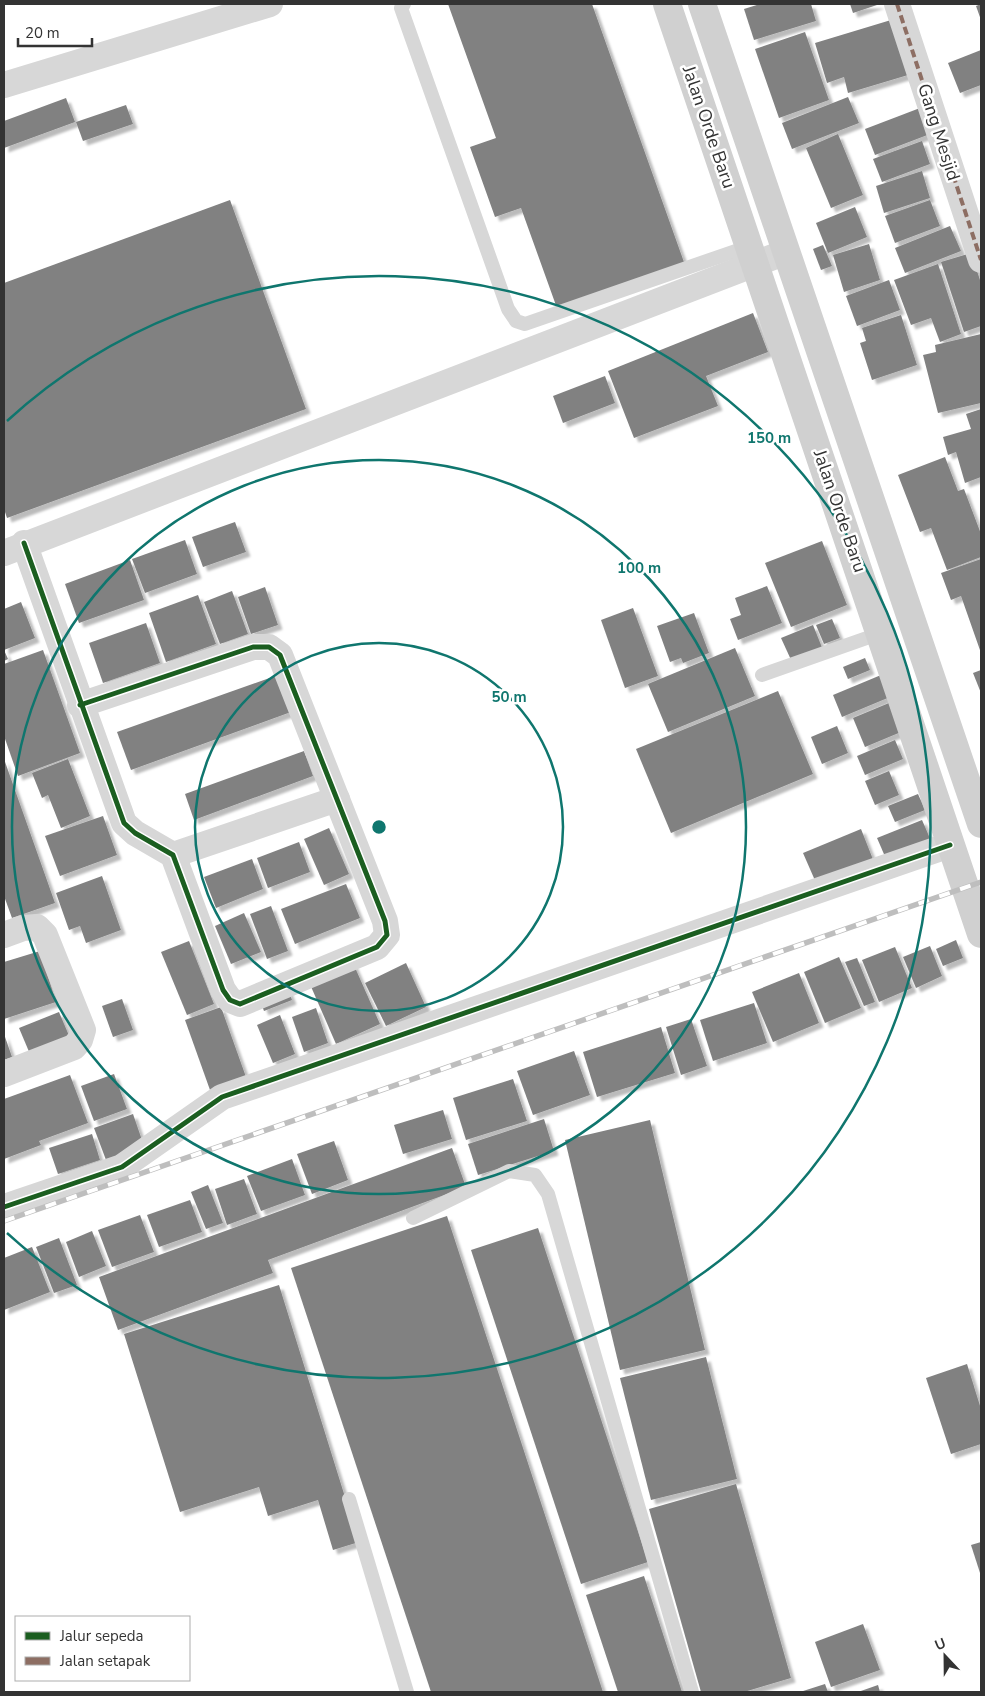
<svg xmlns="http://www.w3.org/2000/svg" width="985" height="1696" viewBox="0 0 985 1696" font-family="'Nunito Sans',sans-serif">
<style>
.building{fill:#818181;filter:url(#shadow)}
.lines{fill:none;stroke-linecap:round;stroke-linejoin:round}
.service{stroke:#d7d7d7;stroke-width:14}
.minor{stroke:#d7d7d7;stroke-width:26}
.secondary{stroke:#d0d0d0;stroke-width:28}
.rail-casing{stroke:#bebebe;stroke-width:5.5}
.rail{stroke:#fff;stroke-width:4;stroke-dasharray:11;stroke-linecap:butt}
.quiet{stroke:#8d6e63;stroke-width:4;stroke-dasharray:8 4;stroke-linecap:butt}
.cycleway-casing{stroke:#fff;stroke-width:8}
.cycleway{stroke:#1b5e20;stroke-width:5}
.ring{fill:none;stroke:#0f766e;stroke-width:2.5}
.labels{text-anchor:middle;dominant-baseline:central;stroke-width:5;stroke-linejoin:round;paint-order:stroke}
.street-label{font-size:18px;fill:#333;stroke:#fff}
.centre{fill:#0f766e;stroke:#fff;stroke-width:2.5}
.ring-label{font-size:15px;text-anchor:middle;font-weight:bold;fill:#0f766e;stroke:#fff;stroke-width:5;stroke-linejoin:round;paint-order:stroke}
</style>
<defs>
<filter id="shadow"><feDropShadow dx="4.5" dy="4.5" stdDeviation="1" flood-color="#0004"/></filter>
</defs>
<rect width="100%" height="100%" fill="#fff"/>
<g class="building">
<path d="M448,4H592L685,265L558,311L521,208L495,217L470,147L496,138Z"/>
<path d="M760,4H811L816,21L754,40L744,9Z"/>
<path d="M850,4H880L853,13Z"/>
<path d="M981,4V20L976,6Z"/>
<path d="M891,20L908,75L848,93L844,77L827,83L815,43Z"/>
<path d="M805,32L829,100L779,118L755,49Z"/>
<path d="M981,50V85L960,93L948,63Z"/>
<path d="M848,97L859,123L792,149L782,123Z"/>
<path d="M66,98L75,122L4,148V121Z"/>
<path d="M126,105L133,124L83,141L76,122Z"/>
<path d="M920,108L930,134L875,155L865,129Z"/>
<path d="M838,134L863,195L831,208L806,148Z"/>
<path d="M922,141L930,164L882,182L873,159Z"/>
<path d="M922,171L930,198L884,213L876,186Z"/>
<path d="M230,200L306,409L7,518L4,509V283Z"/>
<path d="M930,200L940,226L895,243L885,216Z"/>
<path d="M855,207L867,237L828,253L816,223Z"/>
<path d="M950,226L961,251L905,273L895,248Z"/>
<path d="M869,244L880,280L844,292L833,255Z"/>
<path d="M823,245L832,266L821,270L813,249Z"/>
<path d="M971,253L981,283V326L964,332L941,262Z"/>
<path d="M938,264L961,334L940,342L931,318L911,325L894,280Z"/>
<path d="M889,280L900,310L857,326L846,296Z"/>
<path d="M753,313L768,352L706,376L718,406L634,438L608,371Z"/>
<path d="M901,315L917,365L872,380L860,343L866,341L862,328Z"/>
<path d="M981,334V403L938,413L923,355L936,352L935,345Z"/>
<path d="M605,376L615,403L563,423L553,396Z"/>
<path d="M981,409V477L965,483L956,452L948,455L943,437L971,429L966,414Z"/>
<path d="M945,457L958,491L964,489L981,534V557L947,570L931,528L920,532L898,475Z"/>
<path d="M235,522L246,552L203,567L192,537Z"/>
<path d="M185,540L197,574L145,593L132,559Z"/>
<path d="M822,541L847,605L791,627L765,563Z"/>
<path d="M981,559V653L961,596L951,600L941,573Z"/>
<path d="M130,560L144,600L79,623L65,584Z"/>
<path d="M767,586L782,623L738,640L730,619L741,615L735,598Z"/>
<path d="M265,587L278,625L251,634L238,597Z"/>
<path d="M232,591L248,634L220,644L204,602Z"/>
<path d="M198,595L216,644L166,662L149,613Z"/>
<path d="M21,602L35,638L4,650L8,659L4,661V609Z"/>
<path d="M633,608L658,676L625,688L601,620Z"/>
<path d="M694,613L709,653L683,663L681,658L670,662L657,626Z"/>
<path d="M832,619L840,638L824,644L816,625Z"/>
<path d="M146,623L160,663L103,683L89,643Z"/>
<path d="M813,625L823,650L792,662L781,638Z"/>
<path d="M735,648L755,696L668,732L648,684Z"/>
<path d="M43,650L80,753L18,776L4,736V664Z"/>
<path d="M865,658L870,670L848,679L843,667Z"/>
<path d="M981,670V693L973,673Z"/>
<path d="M278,675L291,712L131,770L117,732Z"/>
<path d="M881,675L890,697L842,717L833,695Z"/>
<path d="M778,691L813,774L671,833L636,749Z"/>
<path d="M889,703L901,732L865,747L853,718Z"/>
<path d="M837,726L848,753L822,764L811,737Z"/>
<path d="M895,740L903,759L865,775L857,756Z"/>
<path d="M304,751L313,776L194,820L185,794Z"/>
<path d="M4,759L55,903L12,918L4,896Z"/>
<path d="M68,759L90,816L61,828L48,795L42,798L32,773Z"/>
<path d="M889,771L899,795L875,805L865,781Z"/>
<path d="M918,794L925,810L895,822L888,806Z"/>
<path d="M103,816L117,855L60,876L45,836Z"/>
<path d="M922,820L932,843L887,861L877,838Z"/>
<path d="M329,828L349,874L324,885L304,839Z"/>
<path d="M861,829L874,862L817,885L803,853Z"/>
<path d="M299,842L310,872L268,888L257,858Z"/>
<path d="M252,859L263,889L216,908L204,877Z"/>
<path d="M102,876L121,930L86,943L80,926L69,930L56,893Z"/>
<path d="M346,884L360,918L295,944L281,909Z"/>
<path d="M271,906L288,951L267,959L250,914Z"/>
<path d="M244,913L261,952L231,964L215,926Z"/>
<path d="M956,940L963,958L943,966L936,949Z"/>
<path d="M189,941L214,1004L187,1015L161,952Z"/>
<path d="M930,946L942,976L916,988L903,957Z"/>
<path d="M895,947L912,988L879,1002L862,960Z"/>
<path d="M40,951L56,1002L4,1019V962Z"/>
<path d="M839,957L861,1008L825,1023L804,972Z"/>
<path d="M857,958L875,1002L864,1006L845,962Z"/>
<path d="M353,963L380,1024L336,1044L309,982Z"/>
<path d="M406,963L426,1007L386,1026L365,983Z"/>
<path d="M799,973L819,1023L773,1042L752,992Z"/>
<path d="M287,987L292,1000L264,1011L259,998Z"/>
<path d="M122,999L133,1030L113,1037L102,1006Z"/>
<path d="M754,1003L767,1043L713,1061L700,1020Z"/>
<path d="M221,1007L246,1077L210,1090L185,1020Z"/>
<path d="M316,1008L328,1043L304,1052L292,1017Z"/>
<path d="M59,1012L70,1038L30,1054L19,1028Z"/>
<path d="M280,1015L295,1054L273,1063L257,1025Z"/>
<path d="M691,1019L707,1066L681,1075L666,1027Z"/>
<path d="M661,1027L675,1073L597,1097L583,1052Z"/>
<path d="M4,1034L12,1057L4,1060Z"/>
<path d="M574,1051L590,1095L533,1115L517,1071Z"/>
<path d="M114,1074L127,1109L94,1121L81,1086Z"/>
<path d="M70,1075L88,1123L39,1141L41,1145L4,1159V1099Z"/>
<path d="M513,1079L527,1121L466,1140L453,1098Z"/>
<path d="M443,1110L452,1139L403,1154L394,1125Z"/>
<path d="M133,1114L144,1146L106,1160L94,1128Z"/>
<path d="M544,1119L554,1151L478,1175L468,1144Z"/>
<path d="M650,1120L705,1350L620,1370L565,1140Z"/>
<path d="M92,1134L100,1160L58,1174L49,1148Z"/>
<path d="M334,1141L348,1180L312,1194L297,1154Z"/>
<path d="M452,1148L466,1187L268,1260L273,1273L118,1330L99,1277Z"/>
<path d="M292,1159L305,1195L261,1211L247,1176Z"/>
<path d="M244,1179L257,1214L227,1225L215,1189Z"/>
<path d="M208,1185L223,1223L206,1229L191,1192Z"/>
<path d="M190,1200L202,1232L159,1247L147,1215Z"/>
<path d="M140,1215L154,1252L112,1267L98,1230Z"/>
<path d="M447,1216L603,1692H431L291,1268Z"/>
<path d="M538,1228L648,1562L581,1584L471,1250Z"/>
<path d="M92,1231L106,1266L79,1277L66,1242Z"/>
<path d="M59,1238L77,1285L54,1293L36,1247Z"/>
<path d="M32,1247L50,1292L4,1310V1258Z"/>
<path d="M279,1285L359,1542L333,1550L318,1500L268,1516L259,1487L180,1512L124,1334Z"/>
<path d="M706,1357L737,1479L651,1500L620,1378Z"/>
<path d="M967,1364L981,1409V1444L951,1454L926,1378Z"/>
<path d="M736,1484L791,1678L744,1692H701L649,1509Z"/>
<path d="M981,1542V1576L971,1545Z"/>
<path d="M644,1576L682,1692H618L586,1595Z"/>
<path d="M863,1624L880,1670L831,1687L815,1642Z"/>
<path d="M825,1684L828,1692H800Z"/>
<path d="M878,1685L880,1692H858Z"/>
</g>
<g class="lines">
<g class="service">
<path d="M404,4L401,8L508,309L516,321L525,324L750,246"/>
<path d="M762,675L881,633"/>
<path d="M413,1218L509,1171L535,1175L548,1194L692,1692"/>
<path d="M349,1499L407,1692"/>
</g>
<g class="minor">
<path d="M897,4L981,260"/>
<path d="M4,85L270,4"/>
<path d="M24,543L124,823L135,833L173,855L223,990L230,1000L240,1004L377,947L387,935L385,921L280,655L269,647H253L80,705"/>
<path d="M4,553L786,252"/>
<path d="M173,855L337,799"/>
<path d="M4,935L23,928L37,927L45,935L83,1030L80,1040L74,1047L4,1074"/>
<path d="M4,1207L122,1167L222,1097L950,845"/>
</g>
<g class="secondary">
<path d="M667,4L981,934"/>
<path d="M702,4L981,824"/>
</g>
<defs>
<path id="rail" d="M4,1221L981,882"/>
</defs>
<use href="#rail" class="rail-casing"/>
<use href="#rail" class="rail"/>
<path class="quiet" d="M897,4L981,260"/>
<defs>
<g id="cycleway">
<path d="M24,543L124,823L135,833L173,855L223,990L230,1000L240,1004L377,947L387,935L385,921L280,655L269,647H253L80,705"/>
<path d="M4,1207L122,1167L222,1097L950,845"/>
</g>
</defs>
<use href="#cycleway" class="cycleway-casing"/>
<use href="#cycleway" class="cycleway"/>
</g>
<g class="ring">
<circle cx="379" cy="827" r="184"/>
<circle cx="379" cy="827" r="367"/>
<path d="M7 421A551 551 0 1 1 7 1233"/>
</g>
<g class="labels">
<g class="street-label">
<text transform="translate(709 127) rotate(71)">Jalan Orde Baru</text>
<text transform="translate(939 132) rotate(72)">Gang Mesjid</text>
<text transform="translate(840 511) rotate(71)">Jalan Orde Baru</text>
</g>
</g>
<circle cx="379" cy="827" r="8" class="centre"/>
<g class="ring-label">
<text x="769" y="443">150 m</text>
<text x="639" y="573">100 m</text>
<text x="509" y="702">50 m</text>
</g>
<rect width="985" height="1696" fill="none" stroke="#333333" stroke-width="10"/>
<rect x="15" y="1616" width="175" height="65" fill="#ffffff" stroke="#adadad"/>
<rect x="25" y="1632" width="25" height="8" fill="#1b5e20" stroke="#adadad"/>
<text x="60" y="1641" font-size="15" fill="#333333">Jalur sepeda</text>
<rect x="25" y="1657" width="25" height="8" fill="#8d6e63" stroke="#adadad"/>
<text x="60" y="1666" font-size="15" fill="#333333">Jalan setapak</text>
<g transform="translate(945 1656) rotate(338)" stroke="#ffffff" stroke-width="4" paint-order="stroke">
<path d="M0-4L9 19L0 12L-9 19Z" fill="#333333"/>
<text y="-8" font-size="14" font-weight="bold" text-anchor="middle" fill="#333333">U</text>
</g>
<path d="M18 38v8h74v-8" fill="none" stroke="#333333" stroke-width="2.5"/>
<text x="25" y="38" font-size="15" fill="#333333" stroke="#ffffff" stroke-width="4" paint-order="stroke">20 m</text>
</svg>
